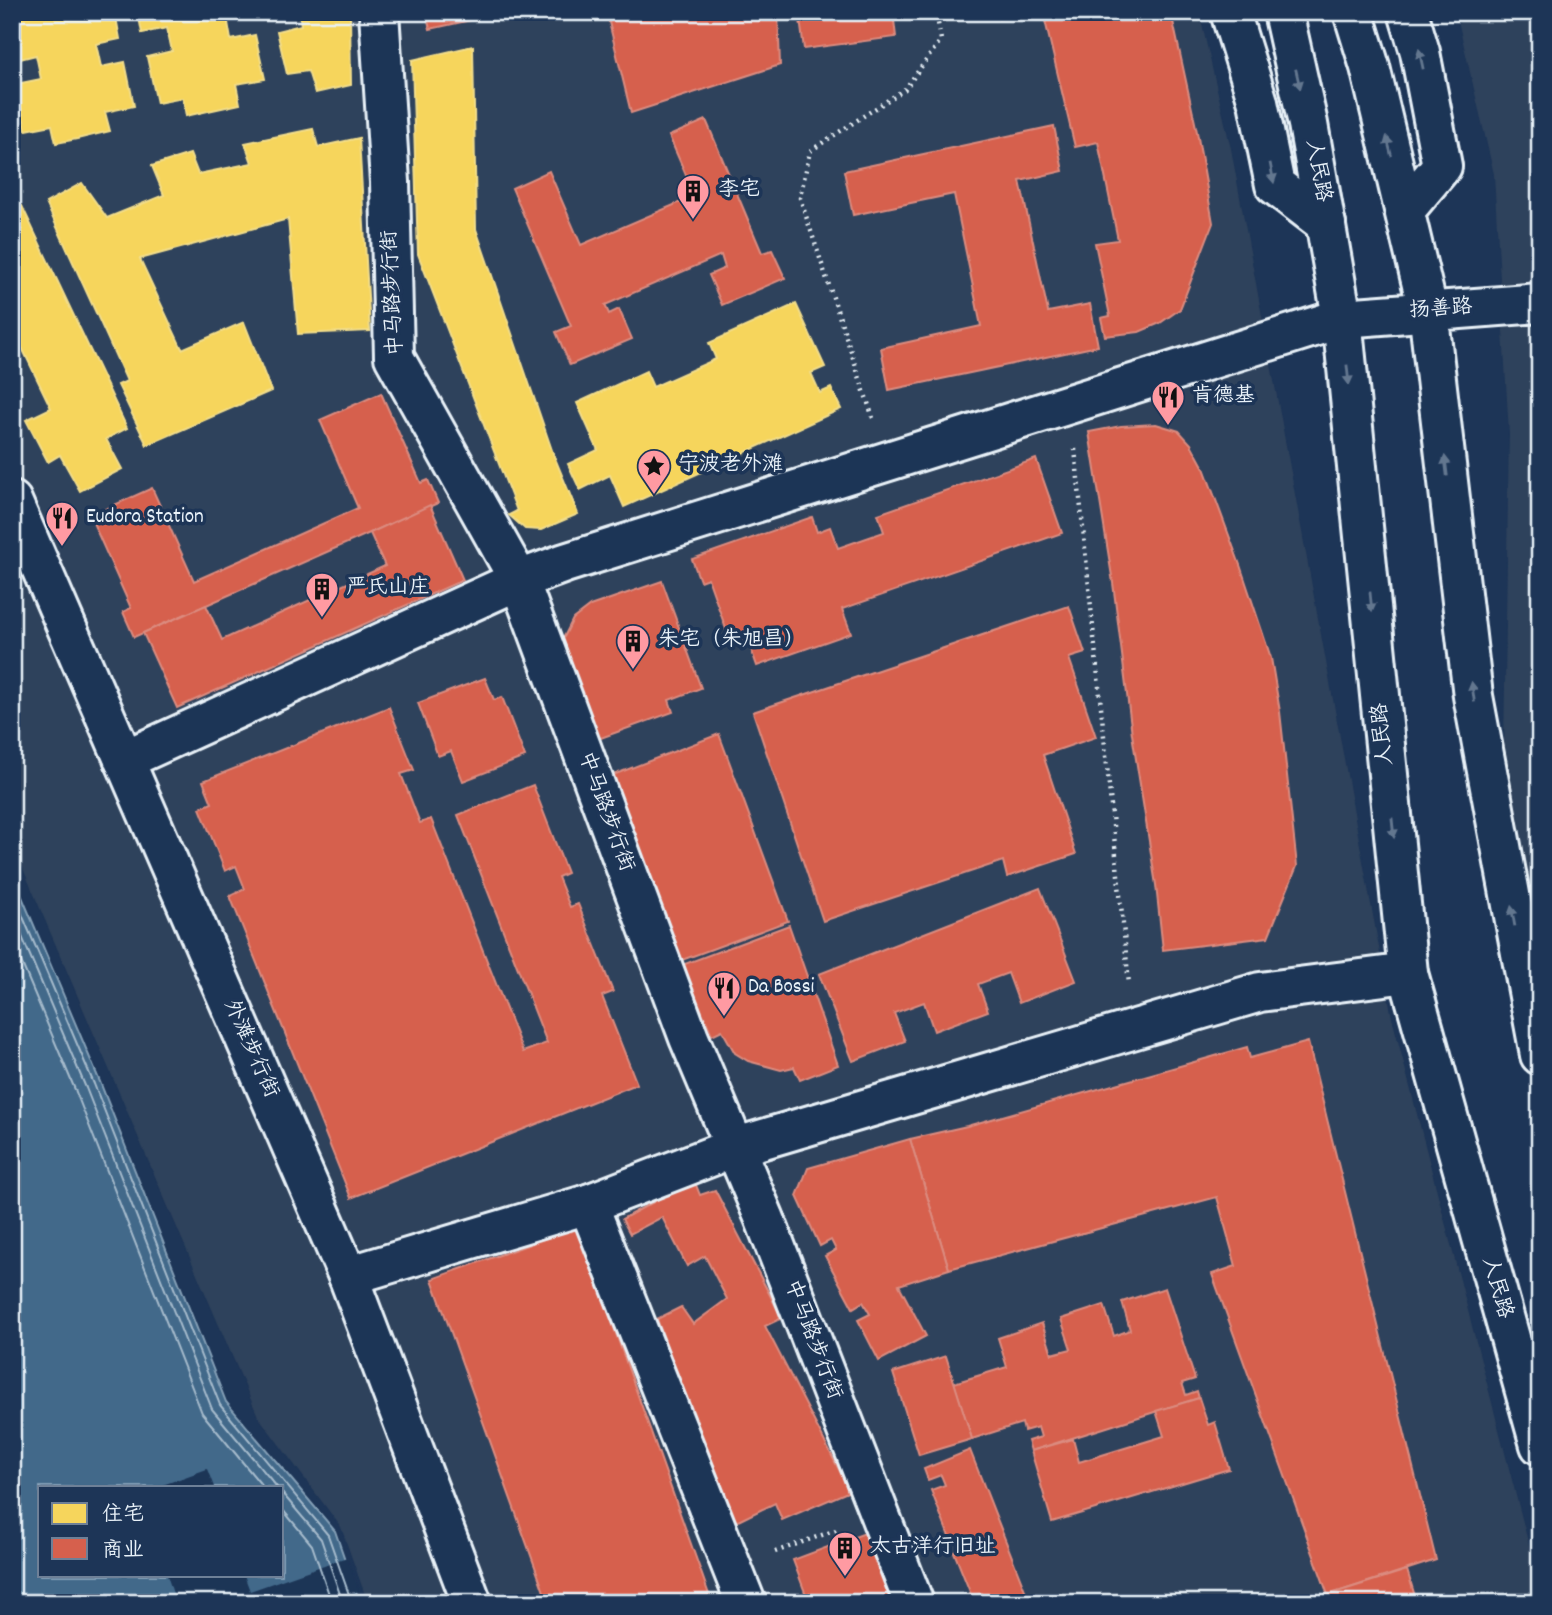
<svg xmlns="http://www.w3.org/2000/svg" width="1552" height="1615" viewBox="0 0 1552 1615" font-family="Dekko,'LXGW WenKai TC',sans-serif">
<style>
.built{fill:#2f425b}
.water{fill:#42698a;stroke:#849fb6;stroke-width:2;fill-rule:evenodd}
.pier{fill:#1d3557}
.homes{fill:#f6d55c;stroke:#f2dd8b;stroke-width:2}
.shops{fill:#d6604d;stroke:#db8c80;stroke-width:2}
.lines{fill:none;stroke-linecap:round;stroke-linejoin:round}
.shore{stroke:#a6bbcc;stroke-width:2}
.minor-casing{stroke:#e8f1f8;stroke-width:44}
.major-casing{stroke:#e8f1f8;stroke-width:44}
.path{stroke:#e8f1f8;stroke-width:4.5;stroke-dasharray:2 5;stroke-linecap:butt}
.minor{stroke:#1d3557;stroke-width:38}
.major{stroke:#1d3557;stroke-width:38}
.oneway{fill:#64778f}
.labels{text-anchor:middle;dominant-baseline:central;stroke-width:7;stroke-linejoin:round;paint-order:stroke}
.street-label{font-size:21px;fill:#e8f1f8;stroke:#1d3557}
.poi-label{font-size:21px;fill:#e8f1f8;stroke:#1d3557;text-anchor:start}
</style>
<rect width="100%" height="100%" fill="#1d3557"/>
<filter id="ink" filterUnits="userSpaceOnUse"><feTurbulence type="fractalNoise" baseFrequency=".0143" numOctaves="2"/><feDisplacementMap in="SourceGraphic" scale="14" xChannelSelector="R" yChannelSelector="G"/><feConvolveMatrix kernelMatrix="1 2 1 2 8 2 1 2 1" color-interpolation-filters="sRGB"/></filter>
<g filter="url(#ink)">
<g class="built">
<path d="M12,12H1199L1231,149L1392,1018L1540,1588V1603H368L341,1527L258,1416L12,843Z"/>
<path d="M1456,12H1540V944L1504,751L1509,434L1494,174Z"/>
</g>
<path class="water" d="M12,873L100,1082L226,1402L335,1531L360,1603H12ZM40,1487H282V1575H40Z"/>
<g class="pier">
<path d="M207,1469L214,1487H157Z"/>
<path d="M347,1557L359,1591L326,1603H176L167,1575H244L250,1591Z"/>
</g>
<g class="homes">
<path d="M115,12L120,39L96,44L101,67L125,62L134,106L105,112L110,131L77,139L56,143L52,125L26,130L16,84L41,79L36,55L12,61V13Z"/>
<path d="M138,12H248L227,17L231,40L255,35L265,79L236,84L240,104L208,111L186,116L183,98L157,103L147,57L172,51L167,28L142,33Z"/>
<path d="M299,12H350L351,85L315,93L308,71L287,74L277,31L301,25Z"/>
<path d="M473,46L476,229L554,456L578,514L541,530L525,529L509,515L517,511L418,254L412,60Z"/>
<path d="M313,129L318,147L359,138L370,331L298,334L288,219L140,259L182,349L244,322L271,391L147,445L118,385L127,381L46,203L82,183L107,218L164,195L152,166L190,154L198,174L252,163L245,143Z"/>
<path d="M22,206L127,428L106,439L122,469L80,491L60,455L48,462L26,420L51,408L12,327V208Z"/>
<path d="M796,304L825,367L811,373L820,393L831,388L841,409L624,507L610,475L580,490L568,464L598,450L577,403L646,371L653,387L716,359L709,343Z"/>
</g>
<g class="shops">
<path d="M426,12H507L430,29Z"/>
<path d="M650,12H778L780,65L631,113L608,18Z"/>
<path d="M799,12H893L896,37L804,49Z"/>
<path d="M995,12H1031L999,19Z"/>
<path d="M1043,12H1171L1197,132L1213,223L1180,309L1160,323L1139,332L1105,336L1101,318L1110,316L1095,243L1118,240L1098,142L1075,147Z"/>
<path d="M706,120L762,253L772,250L785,278L722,305L709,275L725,268L721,255L605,305L609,314L619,309L632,339L570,365L556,332L571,326L512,188L549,171L581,245L695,196L669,136Z"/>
<path d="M1054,126L1063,171L1020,181L1048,312L1090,304L1098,346L889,390L881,348L981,326L954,194L853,215L844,171Z"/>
<path d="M381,393L421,483L428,480L438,503L134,637L123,612L131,608L90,516L152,488L194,581L358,508L320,420Z"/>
<path d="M1156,424L1179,431L1191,444L1204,468L1240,565L1271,658L1280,712L1297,866L1268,937L1163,950L1156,885L1132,734L1113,583L1089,432L1121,426Z"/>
<path d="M1036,459L1062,533L842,609L851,633L757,666L748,640L732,646L708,578L700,581L692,559L812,517L817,532L830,527L838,548L884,532L878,514Z"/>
<path d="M430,505L463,580L177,708L143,633L206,605L222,640L385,566L370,533Z"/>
<path d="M662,581L701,688L669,700L673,712L598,739L563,654V639L573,619L590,606Z"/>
<path d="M1069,606L1085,653L1069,658L1096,737L1043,755L1076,854L1007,877L1003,861L823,921L753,712Z"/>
<path d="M485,678L494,700L502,697L525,757L463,781L451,751L438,756L418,703Z"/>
<path d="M389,707L414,770L401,774L420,823L431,819L523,1052L547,1043L458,815L533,785L567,873L558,877L570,907L578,904L613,992L602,996L637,1084L351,1198L230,896L245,889L236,866L225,871L200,808L212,803L203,781Z"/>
<path d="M719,734L788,921L682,960L613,775Z"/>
<path d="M1040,888L1076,981L1019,1003L1008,973L978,984L988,1011L934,1031L924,1002L894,1013L905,1041L853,1061L819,974Z"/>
<path d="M789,925L838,1065L800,1080L794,1067L781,1070L748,1061L735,1053L722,1030L712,1035L682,965Z"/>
<path d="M1308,1042L1436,1560L1328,1595L1212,1274L1236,1266L1217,1197L949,1269L910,1139L967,1126L1247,1047L1250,1058Z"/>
<path d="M910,1139L949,1269L899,1285L926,1336L879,1361L858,1320L870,1314L863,1302L853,1308L825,1256L836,1250L831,1240L820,1246L797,1196L808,1168Z"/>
<path d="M694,1180L700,1195L715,1190L782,1318L765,1326L850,1491L782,1520L775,1503L732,1524L657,1319L681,1307L693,1324L727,1299L705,1256L687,1266L662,1217L630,1234L622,1219Z"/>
<path d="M578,1227L712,1603H548L432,1279Z"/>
<path d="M1165,1288L1195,1379L1182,1383L1186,1395L1197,1391L1199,1398L1031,1451L1028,1441L1041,1437L1038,1427L1024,1431L1022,1423L972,1439L954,1383L1007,1367L998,1338L1042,1323L1052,1354L1071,1349L1061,1319L1104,1305L1114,1336L1130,1330L1122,1302Z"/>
<path d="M946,1356L972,1439L919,1455L893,1373Z"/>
<path d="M1199,1398L1208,1425L1215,1422L1229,1469L1052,1522L1031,1451L1073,1439L1079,1462L1164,1436L1156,1411Z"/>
<path d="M970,1450L1030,1603H986L982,1593L972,1597L954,1552L964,1548L959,1536L950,1539L931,1490L945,1485L941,1475L928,1480L924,1469Z"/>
<path d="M873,1530L897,1596L879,1603H809L793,1560Z"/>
<path d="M1407,1570L1417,1603H1302L1328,1595Z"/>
</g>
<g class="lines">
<g class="shore">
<path d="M12,891L94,1084L220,1405L328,1535L352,1603"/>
<path d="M12,913L86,1088L212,1409L277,1487"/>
<path d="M12,940L76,1092L202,1413L263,1487"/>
<path d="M282,1493L321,1539L343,1603"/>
<path d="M282,1509L312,1545L332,1603"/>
</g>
<defs>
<g id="minor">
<path d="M379,12L390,182L394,357L519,580L689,1038L764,1217L914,1603"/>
<path d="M1230,12L1258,102L1275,185L1326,224"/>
<path d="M1405,210L1442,166L1420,52L1408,12"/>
<path d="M12,501L348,1276L472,1603"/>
<path d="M124,760L519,580L565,563L1342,318L1540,303"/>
<path d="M588,1204L746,1603"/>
<path d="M348,1276L588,1204L733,1148L1260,992L1408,973"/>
</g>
<g id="major">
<path d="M1283,12L1308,124L1342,318L1408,973L1540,1445"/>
<path d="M1353,12L1370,67L1428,310L1473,696L1540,1055"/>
</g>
</defs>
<use href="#minor" class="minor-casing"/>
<use href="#major" class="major-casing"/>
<g class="path">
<path d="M873,418L800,198L810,151L905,89L941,40L936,12"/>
<path d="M1075,449L1129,984"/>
<path d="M775,1552L836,1530"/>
</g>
<use href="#minor" class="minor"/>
<use href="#major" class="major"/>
</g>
<defs><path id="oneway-solid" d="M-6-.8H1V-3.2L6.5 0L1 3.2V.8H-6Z" transform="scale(1.75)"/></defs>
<g class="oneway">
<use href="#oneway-solid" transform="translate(1421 59) rotate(-102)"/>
<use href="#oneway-solid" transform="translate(1298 79) rotate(77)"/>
<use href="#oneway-solid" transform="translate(1389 146) rotate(-104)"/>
<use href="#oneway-solid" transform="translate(1272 173) rotate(79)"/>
<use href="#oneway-solid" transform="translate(1348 375) rotate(84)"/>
<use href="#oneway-solid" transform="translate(1446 466) rotate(-97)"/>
<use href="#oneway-solid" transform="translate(1371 602) rotate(84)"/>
<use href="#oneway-solid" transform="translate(1473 692) rotate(-98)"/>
<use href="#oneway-solid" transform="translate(1393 828) rotate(84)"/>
<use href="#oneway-solid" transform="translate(1513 916) rotate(-100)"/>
</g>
</g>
<defs>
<symbol id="building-pin" viewBox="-11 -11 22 30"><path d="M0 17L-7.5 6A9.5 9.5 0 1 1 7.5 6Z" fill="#ff9aa2" stroke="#1d3557"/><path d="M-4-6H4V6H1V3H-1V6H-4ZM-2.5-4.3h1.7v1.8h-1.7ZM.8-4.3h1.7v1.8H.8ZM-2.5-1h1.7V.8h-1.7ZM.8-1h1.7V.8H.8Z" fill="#111"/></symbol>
<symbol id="restaurant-pin" viewBox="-11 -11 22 30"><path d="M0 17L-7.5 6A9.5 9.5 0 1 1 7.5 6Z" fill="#ff9aa2" stroke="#1d3557"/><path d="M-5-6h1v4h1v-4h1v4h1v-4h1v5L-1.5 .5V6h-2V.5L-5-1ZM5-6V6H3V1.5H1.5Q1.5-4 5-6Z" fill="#111"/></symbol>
<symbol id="sight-pin" viewBox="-11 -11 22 30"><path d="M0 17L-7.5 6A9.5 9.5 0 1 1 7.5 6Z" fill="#ff9aa2" stroke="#1d3557"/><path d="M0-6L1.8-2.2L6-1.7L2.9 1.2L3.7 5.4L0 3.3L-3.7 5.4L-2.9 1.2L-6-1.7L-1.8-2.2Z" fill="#111"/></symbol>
</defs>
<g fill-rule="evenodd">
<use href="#building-pin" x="674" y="172" width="38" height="52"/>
<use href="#restaurant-pin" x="1149" y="378" width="38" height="52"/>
<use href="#sight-pin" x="635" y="447" width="38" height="52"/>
<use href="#restaurant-pin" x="43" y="499" width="38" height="52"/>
<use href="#building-pin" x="303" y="570" width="38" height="52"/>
<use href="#building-pin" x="614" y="622" width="38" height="52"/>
<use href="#restaurant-pin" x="705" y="969" width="38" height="52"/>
<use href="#building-pin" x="826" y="1529" width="38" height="52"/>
</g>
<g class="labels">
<g class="street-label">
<text transform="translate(1317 171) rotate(80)">人民路</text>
<text transform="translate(394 293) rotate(-93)">中马路步行街</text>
<text transform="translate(1441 310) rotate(-4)">扬善路</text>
<text transform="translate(1384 734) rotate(-96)">人民路</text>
<text transform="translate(605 812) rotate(70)">中马路步行街</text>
<text transform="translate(250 1049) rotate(66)">外滩步行街</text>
<text transform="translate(1496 1288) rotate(74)">人民路</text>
<text transform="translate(812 1340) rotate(69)">中马路步行街</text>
</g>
<g class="poi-label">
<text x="718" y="191">李宅</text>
<text x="1192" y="397">肯德基</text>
<text x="678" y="466">宁波老外滩</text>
<text x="86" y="518">Eudora Station</text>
<text x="346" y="589">严氏山庄</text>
<text x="658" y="641">朱宅（朱旭昌）</text>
<text x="748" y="988">Da Bossi</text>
<text x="870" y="1548">太古洋行旧址</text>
</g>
</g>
<rect width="1552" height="1615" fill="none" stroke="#1d3557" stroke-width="42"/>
<rect x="21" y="21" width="1510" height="1573" fill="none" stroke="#e8f1f8" stroke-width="2.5" filter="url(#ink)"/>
<rect x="38" y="1486" width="245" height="91" fill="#1d3557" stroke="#6e8097" stroke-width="2"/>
<rect x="52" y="1503" width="35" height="21" fill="#f6d55c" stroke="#6e8097" stroke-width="2"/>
<text x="102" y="1520" font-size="21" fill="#e8f1f8">住宅</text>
<rect x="52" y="1538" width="35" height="21" fill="#d6604d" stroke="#6e8097" stroke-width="2"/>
<text x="102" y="1556" font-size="21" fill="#e8f1f8">商业</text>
</svg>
